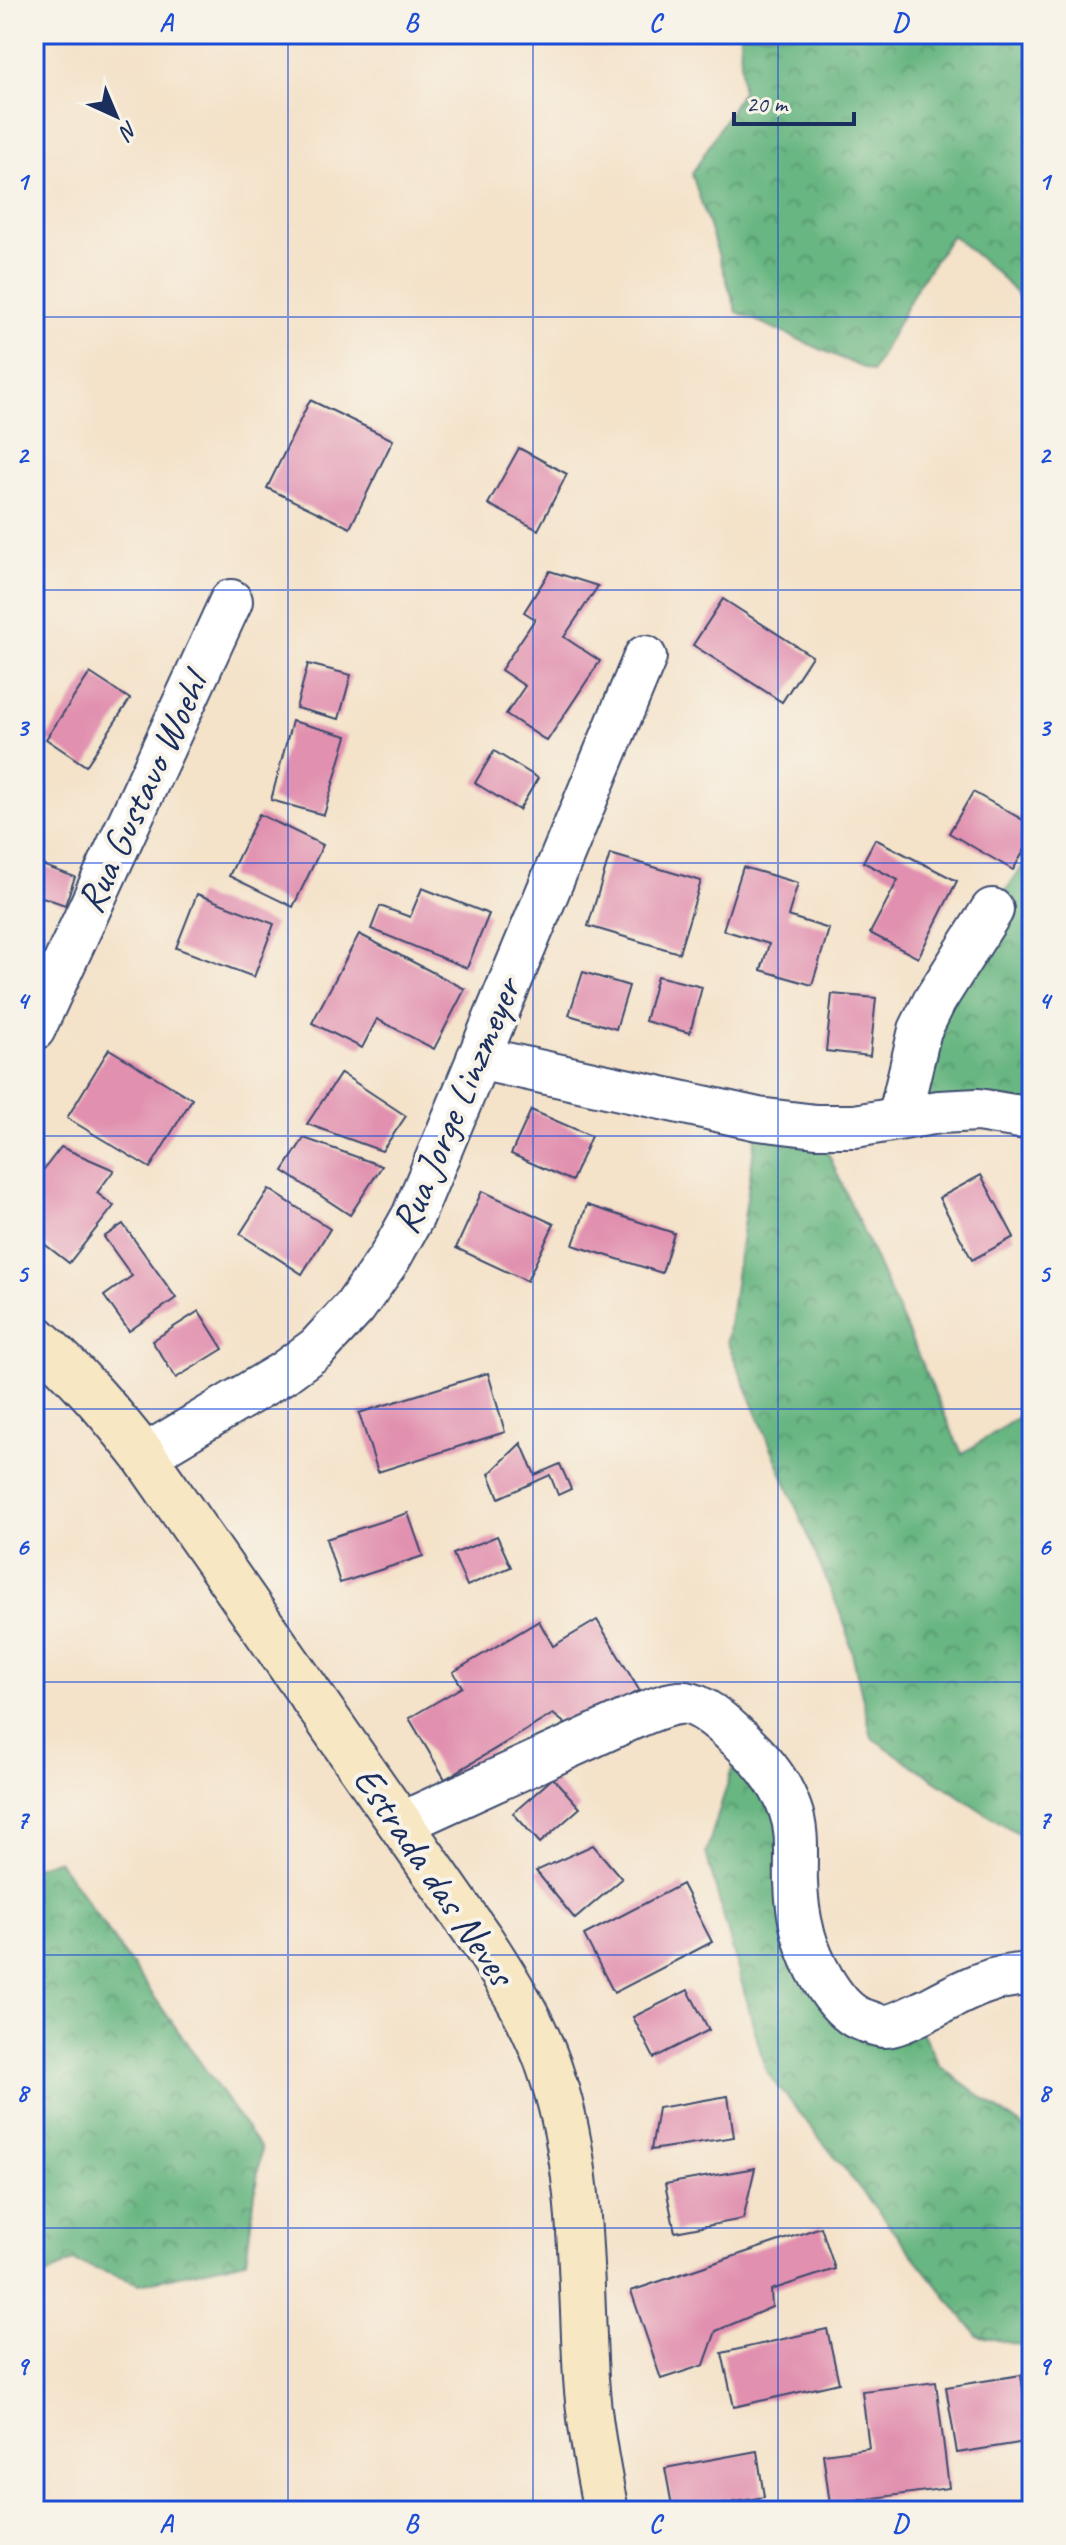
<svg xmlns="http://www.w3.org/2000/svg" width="1066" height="2545" viewBox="0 0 1066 2545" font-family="Caveat,sans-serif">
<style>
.forest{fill:url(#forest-crowns);stroke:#417270;stroke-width:2}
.building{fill:#e190af}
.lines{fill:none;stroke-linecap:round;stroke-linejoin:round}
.minor-casing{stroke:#3c4a6e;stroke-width:46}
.secondary-casing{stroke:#3c4a6e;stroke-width:48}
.minor{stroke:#fff;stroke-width:42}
.secondary{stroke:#f8e7c3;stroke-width:44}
.grid{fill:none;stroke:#1d4ed8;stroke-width:2;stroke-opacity:0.55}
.labels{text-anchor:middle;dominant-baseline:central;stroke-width:8;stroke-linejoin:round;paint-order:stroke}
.street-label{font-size:40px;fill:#1b2f5e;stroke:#f7f3e8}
.neatline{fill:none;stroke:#1d4ed8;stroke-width:3}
.grid-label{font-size:26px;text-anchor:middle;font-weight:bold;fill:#1d4ed8}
</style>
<defs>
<pattern id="forest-crowns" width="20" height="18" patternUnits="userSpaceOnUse" patternTransform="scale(2)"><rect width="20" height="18" fill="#67b681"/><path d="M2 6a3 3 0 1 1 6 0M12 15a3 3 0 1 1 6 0" fill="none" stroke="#54946d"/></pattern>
</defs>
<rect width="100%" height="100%" fill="#f7f3e8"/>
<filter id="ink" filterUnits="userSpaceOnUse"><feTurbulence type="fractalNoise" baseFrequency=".0125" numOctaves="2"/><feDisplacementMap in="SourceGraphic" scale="16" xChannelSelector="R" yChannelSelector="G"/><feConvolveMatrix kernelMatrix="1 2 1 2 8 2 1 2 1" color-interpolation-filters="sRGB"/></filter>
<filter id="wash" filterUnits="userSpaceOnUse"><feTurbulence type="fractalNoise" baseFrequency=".006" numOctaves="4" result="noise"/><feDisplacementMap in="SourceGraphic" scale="32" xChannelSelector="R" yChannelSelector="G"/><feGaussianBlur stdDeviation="1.8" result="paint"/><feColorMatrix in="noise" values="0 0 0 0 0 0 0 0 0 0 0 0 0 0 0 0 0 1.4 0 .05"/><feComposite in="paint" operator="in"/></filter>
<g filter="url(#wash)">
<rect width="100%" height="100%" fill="#f4e2c9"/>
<g class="forest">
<path d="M740,34H1032V311L997,273L952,235L918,285L872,372L737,312L692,174L742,91Z"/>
<path d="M1032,852V1119L899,1118L982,926Z"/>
<path d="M758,1119L816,1126L962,1454L1032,1408V1842L980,1810L872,1738L846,1627L727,1341Z"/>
<path d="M741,1740L760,1760L833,1998L914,2017L940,2066L1032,2134V2348L977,2335L766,2071L706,1853Z"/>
<path d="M58,1860L261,2149L246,2260L140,2284L73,2261L34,2282V1867Z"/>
</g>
<g id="blocks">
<g class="building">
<path d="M310,400L393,440L350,528L267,488Z"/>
<path d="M519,448L567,474L538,530L488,504Z"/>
<path d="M550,571L598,586L564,637L600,661L547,741L506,714L525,686L501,670L535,619L524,612Z"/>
<path d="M723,599L812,656L782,702L693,645Z"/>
<path d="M308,664L351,675L339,719L296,708Z"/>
<path d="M90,673L130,699L86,766L46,739Z"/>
<path d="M292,721L347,736L324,815L271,800Z"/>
<path d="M494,751L538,778L519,810L475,783Z"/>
<path d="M973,792L1032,825V837L1013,870L949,833Z"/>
<path d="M259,814L323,845L293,907L229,876Z"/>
<path d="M875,839L957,881L918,958L870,933L898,880L863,862Z"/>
<path d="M610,854L701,881L679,953L588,926Z"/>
<path d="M42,865L75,877L65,905L34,894V887Z"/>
<path d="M743,867L798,883L788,916L829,929L812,985L761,970L769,944L723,930Z"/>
<path d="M422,888L489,914L467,968L371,929L380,906L410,917Z"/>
<path d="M197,894L274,924L254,977L176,948Z"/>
<path d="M359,934L465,989L434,1049L377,1019L362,1048L312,1023Z"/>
<path d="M583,972L629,986L616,1029L569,1015Z"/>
<path d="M657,976L702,987L690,1033L645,1021Z"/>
<path d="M832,994L876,998L870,1056L826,1051Z"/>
<path d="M109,1049L192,1099L150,1168L67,1118Z"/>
<path d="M341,1073L406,1116L382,1151L307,1124Z"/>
<path d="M531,1110L591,1136L572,1181L511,1154Z"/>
<path d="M304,1138L382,1166L350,1215L283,1171Z"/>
<path d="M61,1147L114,1170L97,1193L114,1206L69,1263L34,1236V1182Z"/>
<path d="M981,1175L1014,1237L972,1260L939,1198Z"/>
<path d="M269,1189L330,1229L302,1274L240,1234Z"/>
<path d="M482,1191L554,1224L527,1281L456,1248Z"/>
<path d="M587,1205L674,1233L662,1273L573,1245Z"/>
<path d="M123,1224L176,1298L129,1331L104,1296L132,1276L104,1237Z"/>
<path d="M199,1311L223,1349L176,1378L152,1341Z"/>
<path d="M488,1373L505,1432L378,1472L359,1413Z"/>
<path d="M521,1443L535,1475L560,1464L571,1489L558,1495L550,1475L499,1498L489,1474Z"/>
<path d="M408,1513L423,1556L340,1583L326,1539Z"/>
<path d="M497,1536L511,1567L467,1586L453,1554Z"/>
<path d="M597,1620L639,1690L572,1729L553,1714L445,1779L409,1718L462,1687L453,1672L539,1621L553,1646Z"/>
<path d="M553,1778L580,1808L540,1843L513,1813Z"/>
<path d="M593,1845L622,1879L575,1919L536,1871Z"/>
<path d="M682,1884L712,1942L614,1993L584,1935Z"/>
<path d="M688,1990L709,2030L654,2058L633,2017Z"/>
<path d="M728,2096L734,2137L651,2150L658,2108Z"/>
<path d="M755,2168L743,2219L675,2232L665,2184Z"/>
<path d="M821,2227L835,2269L771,2290L772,2307L716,2331L704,2365L661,2379L631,2291Z"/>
<path d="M827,2329L839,2383L734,2407L722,2353Z"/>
<path d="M1021,2375L1031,2441L957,2453L946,2387Z"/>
<path d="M936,2382L949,2488L830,2504L823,2454L869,2448L862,2391Z"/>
<path d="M757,2451L764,2497L686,2511H673L665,2468Z"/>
</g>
</g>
</g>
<g filter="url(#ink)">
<use href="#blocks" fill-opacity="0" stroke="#3c4a6e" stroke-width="2"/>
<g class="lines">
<defs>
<g id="minor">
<path d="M34,1029L231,601"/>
<path d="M478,1058L758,1119L816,1126H855L939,1112L978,1110L1032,1119"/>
<path d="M899,1118L920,1030L935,1000L992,910"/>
<path d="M144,1456L283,1373L317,1348L355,1307L389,1259L413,1216L645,657"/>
<path d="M400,1824L628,1720C643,1714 670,1701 686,1703C702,1705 721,1722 732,1732C757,1754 779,1778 790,1809C799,1833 795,1857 796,1882C797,1919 805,1949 823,1980C832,1995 844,2012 860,2019C867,2021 877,2026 884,2026C896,2026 918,2014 929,2009C961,1992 995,1973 1032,1975"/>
</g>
<path id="secondary" d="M34,1336C78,1375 108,1410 144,1456L482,1941C510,1984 537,2027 552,2076C584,2173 580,2278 586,2378C589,2423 597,2467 606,2511"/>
</defs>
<use href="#minor" class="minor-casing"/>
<use href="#secondary" class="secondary-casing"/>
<use href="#minor" class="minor"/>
<use href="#secondary" class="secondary"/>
</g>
</g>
<path class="grid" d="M288,34V2511M533,34V2511M778,34V2511M34,317H1032M34,590H1032M34,863H1032M34,1136H1032M34,1409H1032M34,1682H1032M34,1955H1032M34,2228H1032"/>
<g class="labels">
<g class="street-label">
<text transform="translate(142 793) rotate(-65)">Rua Gustavo Woehl</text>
<text transform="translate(456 1106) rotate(-67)">Rua Jorge Linzmeyer</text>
<text transform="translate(434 1876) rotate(56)">Estrada das Neves</text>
</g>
</g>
<rect width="1066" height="2545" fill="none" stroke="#f7f3e8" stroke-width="88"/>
<g transform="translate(116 116) rotate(136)" stroke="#f7f3e8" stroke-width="6" paint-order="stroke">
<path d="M0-6L14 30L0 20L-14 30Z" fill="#1b2f5e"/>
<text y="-12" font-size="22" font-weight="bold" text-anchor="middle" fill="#1b2f5e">N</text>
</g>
<path d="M734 112v12h120v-12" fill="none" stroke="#1b2f5e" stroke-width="4"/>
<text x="746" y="112" font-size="24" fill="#1b2f5e" stroke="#f7f3e8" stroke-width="6" paint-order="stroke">20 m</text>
<rect x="44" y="44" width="978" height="2457" class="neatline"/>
<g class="grid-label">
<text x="166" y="31">A</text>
<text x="411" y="31">B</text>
<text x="655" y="31">C</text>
<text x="900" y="31">D</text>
<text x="22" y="190">1</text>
<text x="1044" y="190">1</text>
<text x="22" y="463">2</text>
<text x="1044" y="463">2</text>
<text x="22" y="736">3</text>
<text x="1044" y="736">3</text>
<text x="22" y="1009">4</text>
<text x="1044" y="1009">4</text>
<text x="22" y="1282">5</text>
<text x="1044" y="1282">5</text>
<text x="22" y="1555">6</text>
<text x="1044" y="1555">6</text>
<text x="22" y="1828">7</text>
<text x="1044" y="1828">7</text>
<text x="22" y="2101">8</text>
<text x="1044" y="2101">8</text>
<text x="22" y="2374">9</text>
<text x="1044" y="2374">9</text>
<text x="166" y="2532">A</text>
<text x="411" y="2532">B</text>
<text x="655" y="2532">C</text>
<text x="900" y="2532">D</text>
</g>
</svg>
